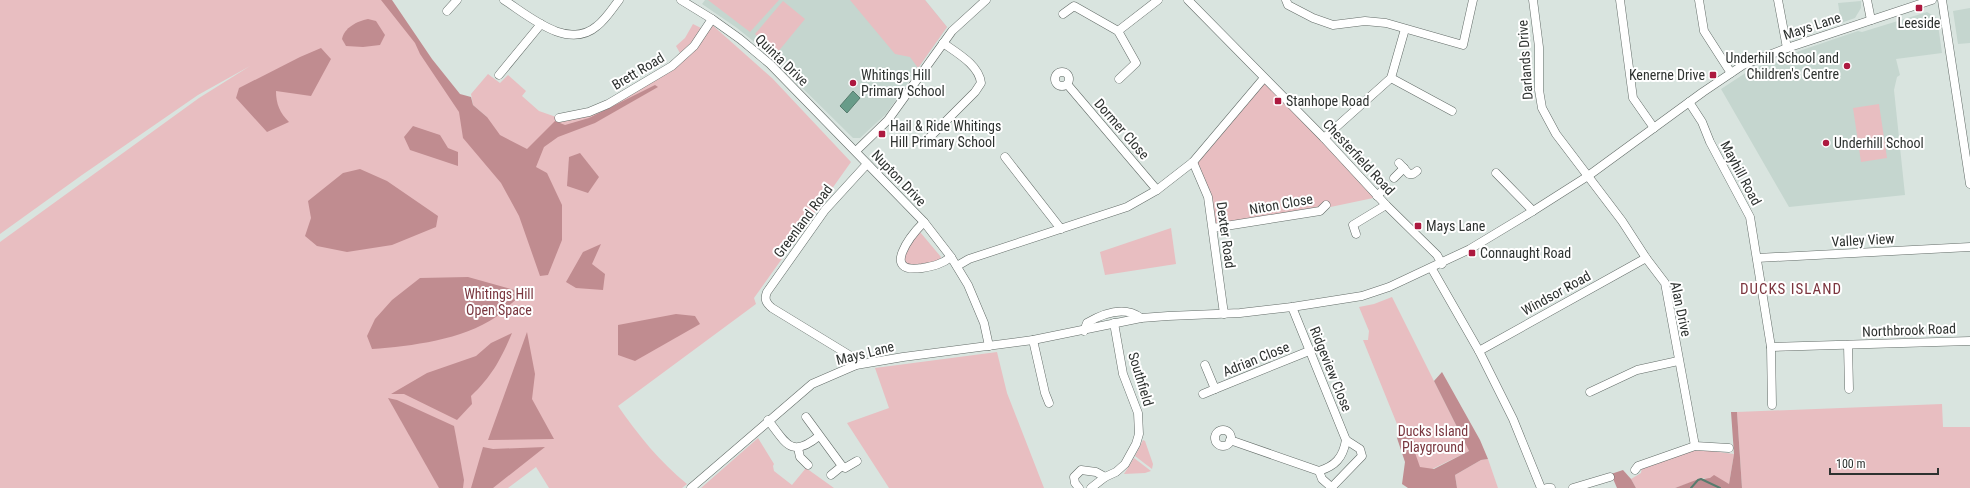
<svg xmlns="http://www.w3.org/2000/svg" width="1970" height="488" viewBox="0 0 1970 488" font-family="'Roboto Condensed',sans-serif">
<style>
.built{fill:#c5d6cf}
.green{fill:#e8bec1}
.forest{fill:#c08c90}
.water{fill:#689c89;stroke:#577c6e}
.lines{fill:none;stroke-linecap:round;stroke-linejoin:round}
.stream{stroke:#577c6e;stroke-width:2}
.minor-casing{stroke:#636c68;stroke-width:9}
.minor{stroke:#fff;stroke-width:8}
.poi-dot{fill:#ad193f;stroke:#fff;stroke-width:1.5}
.labels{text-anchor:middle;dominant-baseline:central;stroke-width:4;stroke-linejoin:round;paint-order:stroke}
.poi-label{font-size:14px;fill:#2e3230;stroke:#fff;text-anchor:start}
.street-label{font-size:14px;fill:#2e3230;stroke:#fff}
.park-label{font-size:14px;fill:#7a373f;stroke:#fff}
.neighbourhood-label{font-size:15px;letter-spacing:1px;fill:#7c353e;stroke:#fff}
</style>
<rect width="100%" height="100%" fill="#d9e4df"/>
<g class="built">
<path d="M705,0H925L947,27L886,114L860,138H853L763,49L737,28L702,4Z"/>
<path d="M1861,1V8L1855,18L1841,23L1838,3Z"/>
<path d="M1970,8V43L1958,44L1953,11Z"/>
<path d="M1927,12L1937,18L1942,53L1896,59L1900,75L1897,77L1894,90L1905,195L1789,207L1721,89L1750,70L1805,49L1858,31L1862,32Z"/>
</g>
<g class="green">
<path d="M0,0H385L462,105L487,117L473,105L471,94L488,74L500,83L508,75L526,91L522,96L539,111L559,118L589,112L672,66L710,23L772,78L851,162L754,298L756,304L618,406C638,435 660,462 687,484L682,488H549L536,467L508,488H0V242L199,98L250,66L198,95L82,175L0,234Z"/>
<path d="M708,0H779L750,32Z"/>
<path d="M850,0H925L947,27L918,68L910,57L895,54Z"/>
<path d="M783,1L805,19L777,53L755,34Z"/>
<path d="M693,24L701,28L691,43L680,53L676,46L685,38Z"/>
<path d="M1264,78L1378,197L1254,223L1213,228L1193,162Z"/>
<path d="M1879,104L1887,158L1861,162L1853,108Z"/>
<path d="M1171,228L1176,264L1105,275L1100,252Z"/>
<path d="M920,232L941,257L938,262L912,266L907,264C899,252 912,242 920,232Z"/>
<path d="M1392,297L1469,451L1418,476L1363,340H1368L1369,331L1359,307L1374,304Z"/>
<path d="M997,352L1007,393L1044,488H889L847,423L889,408L875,368Z"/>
<path d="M1942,404L1943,427H1970V488H1742L1737,412Z"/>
<path d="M758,438L774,464L773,466L774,471L792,485L806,468L834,488H701Z"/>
<path d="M1143,440L1145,441L1153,464L1152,469L1135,456Z"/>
<path d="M1696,449L1734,454L1729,484L1704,478L1675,488H1636L1631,479L1641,473L1642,467Z"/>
<path d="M1134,458L1151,471L1145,473L1124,474Z"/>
<path d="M1488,459L1498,488H1457L1455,475L1481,460Z"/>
</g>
<g class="forest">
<path d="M381,0H392L432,59L460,94L471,97L473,105L487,117L500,135L527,149L555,121L565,125L589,118L655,85L658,87L595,123L558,137L544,147L536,167L547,173L562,205V240L548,275L540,276L519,216L501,183L463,138L459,112L420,54L415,43Z"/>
<path d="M368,19L376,21L385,35L380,45L363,47L346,46L342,39C344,28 357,21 368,19Z"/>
<path d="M321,48L331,59L311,96L276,91C276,104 280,113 289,122L267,132L236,98L239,88L300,57Z"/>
<path d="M413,126L440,135L448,148L458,152V166L410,150L404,137Z"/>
<path d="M580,153L599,177L588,193L567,186L569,157Z"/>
<path d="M360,169L387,181L438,216L436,227L392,245L347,252L317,246L305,236L311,218L308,201L343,173Z"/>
<path d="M601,244L592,264L605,274L603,290L576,288L566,282L583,252Z"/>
<path d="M468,277L525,293C514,300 506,309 496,317C462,340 412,346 372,349L367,336L375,319L392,300L420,278Z"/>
<path d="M676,314L695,316L700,324L635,361L618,355V325Z"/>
<path d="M527,332L535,374L532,399L554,439L488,440Z"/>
<path d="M512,333C501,359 492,376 471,396L472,404L457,420L404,394H391L427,373L476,356L491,343Z"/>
<path d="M1442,372L1480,440L1488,459L1481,460L1455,475L1457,488H1408L1402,484L1405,462L1397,438V426H1403L1415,442L1414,450L1420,467L1434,469L1469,451L1434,381Z"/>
<path d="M388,398L397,400L454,426L464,480L463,488H439Z"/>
<path d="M1731,412H1737L1742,488H1675L1696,480L1710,478L1714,475L1729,484L1734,454Z"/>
<path d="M483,447L493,449L545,447L493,488H471Z"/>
<path d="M1623,470L1631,479L1636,488H1617L1611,474Z"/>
</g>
<path class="water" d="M853,91L860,98L847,113L840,106Z"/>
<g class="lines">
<path class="stream" d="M1691,488L1698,480L1701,479L1720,488"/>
<defs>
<g id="minor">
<path d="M504,0C529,16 568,51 597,26C606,19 612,9 619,0"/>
<path d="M681,0L712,19L740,39L770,64L924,222L951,257L968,285L984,323L989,346"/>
<path d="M1188,0L1324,138L1386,205L1437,255L1442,264"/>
<path d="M1286,0L1288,5L1313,18L1333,25L1365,21L1386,23L1463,45L1473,0"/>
<path d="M1533,0L1539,47V90L1542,108L1556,134L1622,221L1646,258L1665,283L1695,446"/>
<path d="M1620,0L1633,98L1654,128"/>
<path d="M1699,0L1704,31L1731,73"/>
<path d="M1778,0L1787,48"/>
<path d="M1867,0L1871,20"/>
<path d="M1942,0L1970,184"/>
<path d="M447,11L457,0"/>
<path d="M1063,14L1074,6L1118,31L1136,63L1119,79"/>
<path d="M1118,31L1158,0"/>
<circle cx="1062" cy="79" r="7"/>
<path d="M499,75L541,24"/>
<path d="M1391,78L1452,111"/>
<path d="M1067,84L1157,190"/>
<path d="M1689,102L1702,122L1710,142L1750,217L1771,347L1772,405"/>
<path d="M559,118L589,112L608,104L672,66L694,46L712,19"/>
<path d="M1324,138L1391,78L1405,29"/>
<path d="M928,139L975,92L981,83C979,65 957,53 943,43"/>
<path d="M856,151L888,120L952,31L986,0"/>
<path d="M1005,157L1061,229"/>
<path d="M1193,162L1208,197L1224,314"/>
<path d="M1399,163L1409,174H1413L1417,171"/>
<path d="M1496,173L1533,211"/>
<path d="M1394,178L1404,168"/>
<path d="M1377,196L1386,187"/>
<path d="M924,222C911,235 880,274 922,268C934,266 942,264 951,257"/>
<path d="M1213,228L1320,211L1326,205"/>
<path d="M1356,234L1353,225L1386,205"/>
<path d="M1757,258L1970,247"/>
<path d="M957,266L969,259L1127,207L1157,190L1193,162L1264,78"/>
<path d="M1432,269L1479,351L1513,419L1541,488"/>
<path d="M1084,331L1087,323C1104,313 1125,306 1141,318"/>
<path d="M1033,340L1045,393L1049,403"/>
<path d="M1848,345L1849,389"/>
<path d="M1771,347L1970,341"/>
<path d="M1479,351L1646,258"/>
<path d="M856,365L849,355L772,308C766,303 764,299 767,292L825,210L867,164"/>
<path d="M1205,365L1215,389L1309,351"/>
<path d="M1590,392L1637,370L1678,361"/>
<path d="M1203,394L1215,389"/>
<path d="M806,417L842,466L845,468L857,461"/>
<path d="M768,420C786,443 791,459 819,436"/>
<circle cx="1223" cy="438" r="8"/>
<path d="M1230,440L1319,471L1322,479L1330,486H1333L1362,456L1360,449L1346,440L1292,307"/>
<path d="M798,448L800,457L808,465"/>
<path d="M1635,470L1638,466L1695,446L1729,448"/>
<path d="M1319,471C1335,466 1343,458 1346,440"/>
<path d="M831,475L842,466"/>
<path d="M691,488L812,384L856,365L903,357L1033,340L1141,318L1168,316L1240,313L1292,307L1362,296L1389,287L1470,249L1533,211L1588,176L1703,92L1743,65L1787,48L1932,0"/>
<path d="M1079,488L1075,483L1074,477L1081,470L1096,472L1105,477"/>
<path d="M1091,488L1105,477L1116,472L1125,464L1136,444L1139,434L1138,413L1123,374L1114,323"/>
<path d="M1547,488H1551"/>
<path d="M1573,488L1610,477"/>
</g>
</defs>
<use href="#minor" class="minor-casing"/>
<use href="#minor" class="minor"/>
</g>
<g class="poi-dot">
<rect x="1915" y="4" width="8" height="8" rx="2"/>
<circle cx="1847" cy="66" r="4"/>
<rect x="1709" y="71" width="8" height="8" rx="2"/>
<circle cx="853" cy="83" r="4"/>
<rect x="1274" y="97" width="8" height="8" rx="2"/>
<rect x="878" y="130" width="8" height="8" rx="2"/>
<circle cx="1826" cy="143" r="4"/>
<rect x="1414" y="222" width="8" height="8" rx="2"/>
<rect x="1468" y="249" width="8" height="8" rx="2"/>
</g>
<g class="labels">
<g class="poi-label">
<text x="1919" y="23" text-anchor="middle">Leeside</text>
<text x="1839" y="58" text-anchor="end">Underhill School and<tspan x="1839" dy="16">Children's Centre</tspan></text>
<text x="861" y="75">Whitings Hill<tspan x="861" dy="16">Primary School</tspan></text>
<text x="1705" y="75" text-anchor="end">Kenerne Drive</text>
<text x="1286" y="101">Stanhope Road</text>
<text x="890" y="126">Hail &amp; Ride Whitings<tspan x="890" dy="16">Hill Primary School</tspan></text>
<text x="1834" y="143">Underhill School</text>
<text x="1426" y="226">Mays Lane</text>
<text x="1480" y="253">Connaught Road</text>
</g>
<g class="street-label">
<text transform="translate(1812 26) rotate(-18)">Mays Lane</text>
<text transform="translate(782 60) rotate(44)">Quinta Drive</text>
<text transform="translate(1525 60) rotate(-94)">Darlands Drive</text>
<text transform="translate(638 71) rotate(-31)">Brett Road</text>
<text transform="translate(1122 129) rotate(49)">Dormer Close</text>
<text transform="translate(1359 157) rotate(47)">Chesterfield Road</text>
<text transform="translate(1741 173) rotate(62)">Mayhill Road</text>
<text transform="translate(899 178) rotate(46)">Nupton Drive</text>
<text transform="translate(1281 204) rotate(-10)">Niton Close</text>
<text transform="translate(803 221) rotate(-53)">Greenland Road</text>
<text transform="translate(1226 235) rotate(82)">Dexter Road</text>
<text transform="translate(1863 240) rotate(-3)">Valley View</text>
<text transform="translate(1556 293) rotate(-29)">Windsor Road</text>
<text transform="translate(1681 309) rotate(78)">Alan Drive</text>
<text transform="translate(1909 330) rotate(-2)">Northbrook Road</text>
<text transform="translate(865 353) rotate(-14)">Mays Lane</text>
<text transform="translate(1256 359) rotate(-22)">Adrian Close</text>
<text transform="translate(1331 369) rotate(68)">Ridgeview Close</text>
<text transform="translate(1141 379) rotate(73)">Southfield</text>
</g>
<g class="park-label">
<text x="499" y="294">Whitings Hill<tspan x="499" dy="16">Open Space</tspan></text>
<text x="1433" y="431">Ducks Island<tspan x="1433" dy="16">Playground</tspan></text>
</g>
<g class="neighbourhood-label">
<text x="1791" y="289">DUCKS ISLAND</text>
</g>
</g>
<path d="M1830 468v6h108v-6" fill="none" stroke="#2e3230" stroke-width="2"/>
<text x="1836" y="468" font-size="12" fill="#2e3230" stroke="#ffffff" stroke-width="3" paint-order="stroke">100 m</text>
</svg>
